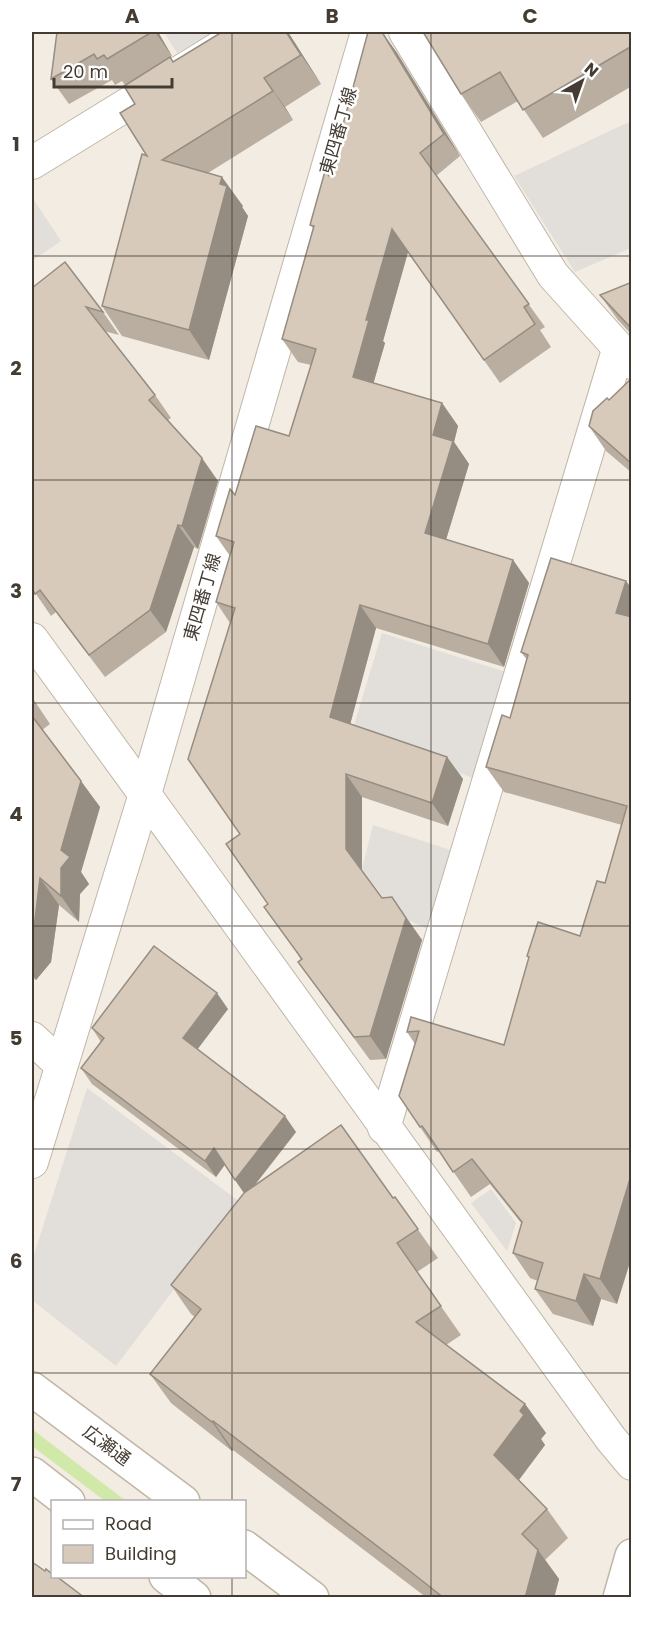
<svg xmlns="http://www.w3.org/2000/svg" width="663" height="1629" viewBox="0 0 663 1629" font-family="Poppins,'Noto Sans JP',sans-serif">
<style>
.green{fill:#d0e9a8}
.parking{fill:#e2dfdb}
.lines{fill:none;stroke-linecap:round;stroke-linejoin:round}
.minor-casing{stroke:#c1b6a8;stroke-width:34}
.tertiary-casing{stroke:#c1b6a8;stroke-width:36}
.minor{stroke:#fff;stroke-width:32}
.tertiary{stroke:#fff;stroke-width:33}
.wall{fill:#b9aea0}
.shaded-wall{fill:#968d82}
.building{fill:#d7caba;stroke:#968d82;stroke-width:1.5}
.grid{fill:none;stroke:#443c33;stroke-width:1.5;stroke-opacity:0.55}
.labels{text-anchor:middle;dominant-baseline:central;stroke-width:5;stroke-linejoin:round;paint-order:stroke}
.street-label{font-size:18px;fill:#443c33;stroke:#fff}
.neatline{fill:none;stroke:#443c33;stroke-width:2}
.grid-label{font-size:20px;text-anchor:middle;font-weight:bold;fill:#443c33}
</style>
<rect width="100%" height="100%" fill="#f2ece2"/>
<path class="green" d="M32,1429L126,1501H105L32,1446Z"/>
<g class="parking">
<path d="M164,32H215L177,53Z"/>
<path d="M631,121V248L575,272L514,176Z"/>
<path d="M32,197L61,241L32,261Z"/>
<path d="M382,633L506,672L476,779L351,735Z"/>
<path d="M373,825L454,851L431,931L396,914L362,869Z"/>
<path d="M87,1088L240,1202L116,1366L32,1300V1261Z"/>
<path d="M491,1189L516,1223L507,1251L471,1203Z"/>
</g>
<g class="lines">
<defs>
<g id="minor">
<path d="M405,32L553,275L632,363"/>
<path d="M32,163L245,32"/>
<path d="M32,639C226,905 418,1173 611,1439L632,1464"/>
<path d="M32,1038L61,1065"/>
<path d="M384,1128L618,350"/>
<path d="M32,1162L145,794L367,32"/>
</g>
<g id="tertiary">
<path d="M32,1389L183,1502"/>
<path d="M32,1474L68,1502"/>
<path d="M244,1547L312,1598"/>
<path d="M166,1576L194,1598"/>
<path d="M620,1598L632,1556"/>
</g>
</defs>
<use href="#minor" class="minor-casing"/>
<use href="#tertiary" class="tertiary-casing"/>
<use href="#minor" class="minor"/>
<use href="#tertiary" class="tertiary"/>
</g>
<g class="wall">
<path d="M57,32H158L172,56L125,85L122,81L115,85L112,80L69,104L51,79Z"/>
<path d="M288,32L321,84L285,107L293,120L208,173L243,206L242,207L248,216L209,360L122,336L102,306L147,156L173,62Z"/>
<path d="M382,32L397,53L460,156L436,176L545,327L540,330L551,347L500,383L408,252L383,341L385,343L373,383L442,403L458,426L454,442L469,464L446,540L513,560L529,583L504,667L376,628L350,724L447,757L463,779L448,826L362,797V871L382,898L392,897L422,940L386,1059L370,1060L298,962L301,960L268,904L240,834L230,623L216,602L230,556L216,536L235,495L289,436L311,365L298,362L282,339L313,228L310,225Z"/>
<path d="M423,32H632V86L543,138L518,101L481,122L461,94Z"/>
<path d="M632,282V335L618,320L600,295Z"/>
<path d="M32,288L103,312L119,335L104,331L155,395L171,418L168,420L218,481L198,549L194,547L166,632L105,677L56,612L51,616L32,588Z"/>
<path d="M632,378V473L606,451L589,426L609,400Z"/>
<path d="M632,589L617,1304L601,1299L593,1326L553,1314L535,1289L538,1281L530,1278L513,1253L522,1224L490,1184L471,1197L439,1151L437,1152L420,1127L415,1044L407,1032L411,1017L504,1045L529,959L527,956L580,936L605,883L622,825L504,792L486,767L510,718L527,660L521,652Z"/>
<path d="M32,697L50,724L42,730L100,807L81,872L89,884L80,894L79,922L59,905L51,962L36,980L32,977Z"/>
<path d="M228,1009L197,1049L296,1132L255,1185L393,1198L395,1197L438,1258L417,1272L461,1335L446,1345L525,1404L546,1433L541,1439L545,1445L519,1480L547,1509L568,1538L545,1560L559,1579L554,1598H427L233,1450L232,1451L171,1403L150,1374L195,1317L191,1314L171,1285L244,1193L225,1165L216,1177L92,1084L81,1068L101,1042L92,1028Z"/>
</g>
<g class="shaded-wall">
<path d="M155,32H158L172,56Z"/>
<path d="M286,32H288L321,84L301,55Z"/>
<path d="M382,32L397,53L460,156L444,134Z"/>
<path d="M264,78L285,107L293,120L273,91Z"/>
<path d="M222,177L243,206L242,207L248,216L209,360L189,330Z"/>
<path d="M392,229L408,252L383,341L385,343L369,399L353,377L366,320Z"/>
<path d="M442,403L458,426L454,442L469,464L441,556L425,533L433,435Z"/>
<path d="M202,458L218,481L198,549L182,526Z"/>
<path d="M178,525L194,547L166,632L150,610Z"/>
<path d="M513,560L529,583L504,667L488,644Z"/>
<path d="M626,581L632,589V635L616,613Z"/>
<path d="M360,605L376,628L346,740L330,717Z"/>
<path d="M447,757L463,779L448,826L432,803Z"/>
<path d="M346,774L362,797V872L346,849Z"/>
<path d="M81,781L100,807L81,872L89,884L80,894L79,922L61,896V850Z"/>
<path d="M40,878L59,905L51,962L36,980L32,974V937Z"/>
<path d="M392,897L422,940L386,1059L370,1036Z"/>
<path d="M217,993L228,1009L194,1054L183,1038Z"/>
<path d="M285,1116L296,1132L246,1196L235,1180Z"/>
<path d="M214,1148L225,1164L216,1177L205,1161Z"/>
<path d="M632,1172V1256L617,1304L600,1279Z"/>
<path d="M584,1274L601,1299L593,1326L576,1301Z"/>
<path d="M525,1404L546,1433L541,1439L545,1445L515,1485L494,1455L520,1411Z"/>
<path d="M213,1421L233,1450L232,1451L212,1422Z"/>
<path d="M538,1550L559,1579L554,1598H525Z"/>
</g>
<g class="building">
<path d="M57,32H152L107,59L104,55L97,59L94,54L51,79Z"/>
<path d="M222,32H286L301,55L264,78L273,91L162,160L222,177L220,184L227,186L189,330L102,306L142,154L147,156L120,113L135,104L124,86L170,57L173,62Z"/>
<path d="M368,32H382L444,134L420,153L529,304L524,307L535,324L484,360L392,229L366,320H369L353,377L442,403L433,435L453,441L425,533L513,560L488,644L360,605L330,717L447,757L432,803L346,774V849L382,898L392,897L406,918L370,1036L354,1037L298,962L302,959L264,907L268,904L226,844L240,834L188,759L235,608L216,602L234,542L216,536L230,489L235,495L256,426L289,436L316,349L282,339L314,226L310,225L325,171L329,176Z"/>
<path d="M423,32H632V46L523,110L500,72L461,94Z"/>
<path d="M65,262L103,312L86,307L155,395L149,400L202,458L182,526L178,525L150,610L89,655L40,590L35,594L32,588V288Z"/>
<path d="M632,282V329L600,295Z"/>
<path d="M632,378V464L589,426L593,411L607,398L609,400Z"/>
<path d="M551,558L626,581L616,613L632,617V1172L600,1279L584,1274L576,1301L535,1289L543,1263L513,1253L522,1222L472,1159L453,1172L434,1143L422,1126L420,1127L399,1096L419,1031L407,1032L411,1017L504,1045L529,957L527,956L538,922L580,936L597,881L605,883L627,806L486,767L502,715L510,718L528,655L521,652Z"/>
<path d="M32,716L81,781L61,850L70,857L61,868V896L40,878L33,936L32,937Z"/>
<path d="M154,946L217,993L183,1038L285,1116L235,1180L214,1148L205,1161L81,1068L104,1038L92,1028Z"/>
<path d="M341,1125L393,1198L395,1197L418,1229L397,1243L441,1306L416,1322L525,1404L520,1411L524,1415L494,1455L547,1509L522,1534L538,1550L525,1598H444L406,1568L213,1421L212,1422L150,1374L201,1309L171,1285L244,1193Z"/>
<path d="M32,1562L45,1571L46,1569L52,1574V1576H56L85,1598H32Z"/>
</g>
<path class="grid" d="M232,32V1502M431,32V1598M32,256H632M32,480H632M32,703H632M32,926H632M32,1149H632M32,1373H632M232,1576V1598"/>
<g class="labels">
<g class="street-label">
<text transform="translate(338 131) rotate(-74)">東四番丁線</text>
<text transform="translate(202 597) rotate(-74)">東四番丁線</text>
<text transform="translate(107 1445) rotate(37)">広瀬通</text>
</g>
</g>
<rect width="663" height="1629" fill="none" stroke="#ffffff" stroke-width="66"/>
<rect x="51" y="1500" width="195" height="78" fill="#ffffff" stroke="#b4b1ad" stroke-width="1.5"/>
<rect x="63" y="1520" width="30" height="9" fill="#ffffff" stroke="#b4b1ad" stroke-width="1.5"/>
<text x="105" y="1530" font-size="18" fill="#443c33">Road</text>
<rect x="63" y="1545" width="30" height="18" fill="#d7caba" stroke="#b4b1ad" stroke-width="1.5"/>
<text x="105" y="1560" font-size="18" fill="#443c33">Building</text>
<g transform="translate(582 81) rotate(40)" stroke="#ffffff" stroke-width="4.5" paint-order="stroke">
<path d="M0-4.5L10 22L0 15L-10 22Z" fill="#443c33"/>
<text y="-9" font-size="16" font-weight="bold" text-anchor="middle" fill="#443c33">N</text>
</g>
<path d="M54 78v9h118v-9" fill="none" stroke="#443c33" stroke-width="3"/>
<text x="63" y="78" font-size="18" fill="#443c33" stroke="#ffffff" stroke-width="4.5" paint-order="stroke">20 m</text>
<rect x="33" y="33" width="597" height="1563" class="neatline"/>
<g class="grid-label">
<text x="132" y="23">A</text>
<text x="332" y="23">B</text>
<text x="530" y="23">C</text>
<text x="16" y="151">1</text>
<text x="16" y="375">2</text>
<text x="16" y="598">3</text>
<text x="16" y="821">4</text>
<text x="16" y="1045">5</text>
<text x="16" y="1268">6</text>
<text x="16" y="1491">7</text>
</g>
</svg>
